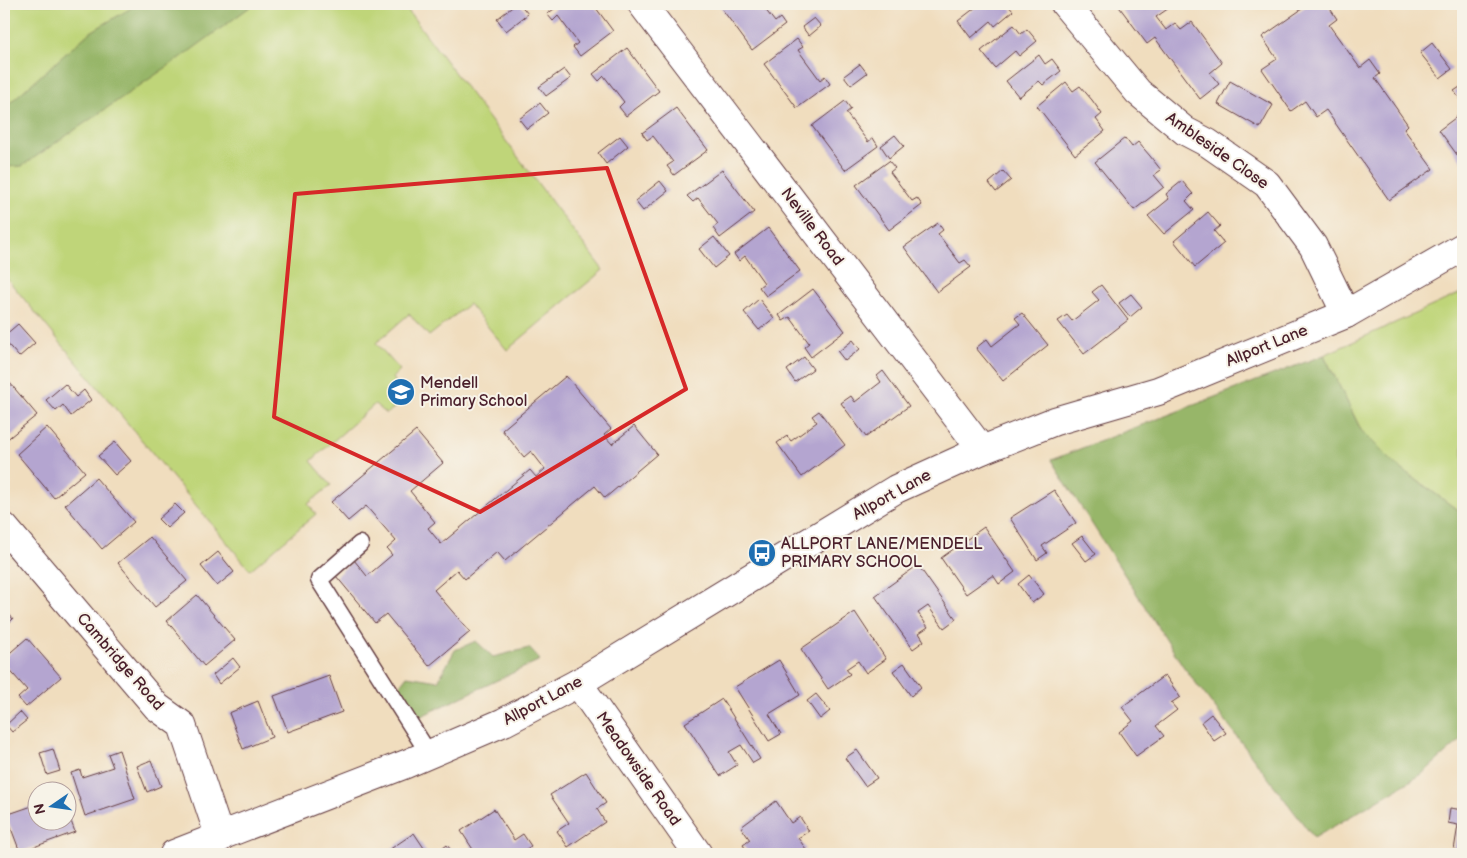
<svg xmlns="http://www.w3.org/2000/svg" width="1467" height="858" viewBox="0 0 1467 858" font-family="'Balsamiq Sans',sans-serif">
<style>
.green{fill:#bfd579;stroke:#847a52}
.forest{fill:#97b669;stroke:#706a4a}
.building{fill:#b4a5d0}
.lines{fill:none;stroke-linecap:round;stroke-linejoin:round}
.service-casing{stroke:#633c41;stroke-width:19}
.minor-casing{stroke:#633c41;stroke-width:30}
.tertiary-casing{stroke:#633c41;stroke-width:30}
.service{stroke:#fff;stroke-width:16}
.minor{stroke:#fff;stroke-width:28}
.tertiary{stroke:#fff;stroke-width:28}
.marked{fill:none;stroke:#d62828;stroke-width:4;stroke-linejoin:round}
.labels{text-anchor:middle;dominant-baseline:central;stroke-width:4;stroke-linejoin:round;paint-order:stroke}
.street-label{font-size:16px;fill:#4a1f2b;stroke:#f7f3e8}
.poi-label{font-size:16px;fill:#4a1f2b;stroke:#f7f3e8;text-anchor:start}
</style>
<rect width="100%" height="100%" fill="#f7f3e8"/>
<filter id="ink" filterUnits="userSpaceOnUse"><feTurbulence type="fractalNoise" baseFrequency=".02" numOctaves="2"/><feDisplacementMap in="SourceGraphic" scale="10" xChannelSelector="R" yChannelSelector="G"/><feConvolveMatrix kernelMatrix="1 2 1 2 8 2 1 2 1" color-interpolation-filters="sRGB"/></filter>
<filter id="wash" filterUnits="userSpaceOnUse"><feTurbulence type="fractalNoise" baseFrequency=".0096" numOctaves="4" result="noise"/><feDisplacementMap in="SourceGraphic" scale="20" xChannelSelector="R" yChannelSelector="G"/><feGaussianBlur stdDeviation="1.12" result="paint"/><feColorMatrix in="noise" values="0 0 0 0 0 0 0 0 0 0 0 0 0 0 0 0 0 1.4 0 .05"/><feComposite in="paint" operator="in"/></filter>
<g filter="url(#wash)">
<rect width="100%" height="100%" fill="#f0ddbe"/>
<g class="green">
<path d="M4,4H403L603,270L507,350L469,304L429,336L409,314L376,343L400,370L392,378L407,398L386,414L375,404L311,461L331,485L308,504L316,514L250,570L4,275Z"/>
<path d="M1463,292V514L1396,465L1361,430L1324,355Z"/>
</g>
<g class="forest">
<path d="M138,4H254L183,56L22,166L4,167V108L89,33Z"/>
<path d="M1324,355L1361,430L1396,465L1463,514V738L1422,774L1314,838L1183,666L1051,460Z"/>
<path d="M476,641L493,657L529,648L540,660L415,719L397,689L407,676L438,681L455,650Z"/>
</g>
<g id="blocks">
<g class="building">
<path d="M516,4H520L528,14L506,31L497,19Z"/>
<path d="M561,4H593L613,31L580,56L573,47L578,43L558,16L553,21L547,14Z"/>
<path d="M721,4H761L775,22L780,18L785,25L752,50L719,5Z"/>
<path d="M980,4H1007L1013,11L995,26L991,21L971,38L958,21Z"/>
<path d="M1117,4H1166L1169,8L1156,17L1166,30L1175,23L1181,30L1192,22L1222,63L1210,73L1219,84L1200,99L1155,38L1147,44Z"/>
<path d="M1309,4H1327L1337,19L1329,25L1360,68L1370,60L1380,74L1375,78L1408,125L1404,129L1433,169L1389,200L1326,110L1316,117L1305,101L1291,111L1262,69L1277,59L1262,37Z"/>
<path d="M814,18L821,26L809,36L802,27Z"/>
<path d="M1014,25L1021,34L1027,29L1037,41L1019,56L1015,51L995,68L981,51Z"/>
<path d="M797,39L803,47L798,50L820,80L825,76L830,84L797,108L764,64Z"/>
<path d="M1432,43L1452,69L1440,78L1420,53Z"/>
<path d="M627,48L659,91L626,116L619,107L624,102L604,76L599,81L593,74Z"/>
<path d="M1039,55L1045,64L1052,59L1061,71L1043,85L1039,81L1019,97L1006,81Z"/>
<path d="M860,64L867,73L851,85L844,76Z"/>
<path d="M564,69L571,78L546,96L539,87Z"/>
<path d="M1230,81L1273,105L1260,128L1218,104Z"/>
<path d="M1066,82L1073,91L1080,86L1092,100L1102,114L1096,119L1105,131L1075,155L1037,106Z"/>
<path d="M1463,85V104L1454,91Z"/>
<path d="M845,101L851,109L846,113L868,142L873,138L878,146L845,170L812,126Z"/>
<path d="M540,103L548,113L527,129L519,119Z"/>
<path d="M676,108L708,150L674,175L667,166L673,162L653,136L647,140L642,133Z"/>
<path d="M1463,112V163L1439,130Z"/>
<path d="M895,135L904,146L889,158L881,146Z"/>
<path d="M620,136L628,146L606,164L598,153Z"/>
<path d="M1125,138L1132,147L1138,142L1150,156L1161,170L1154,175L1164,187L1134,210L1095,162Z"/>
<path d="M889,161L895,168L890,172L912,201L917,198L922,205L889,230L856,185Z"/>
<path d="M722,170L754,212L720,238L713,228L718,224L698,198L693,202L687,196Z"/>
<path d="M1003,171L1011,180L996,192L989,183Z"/>
<path d="M660,181L668,191L643,211L635,201Z"/>
<path d="M1182,181L1193,194L1186,201L1194,210L1164,234L1148,216L1169,199L1166,194Z"/>
<path d="M1208,212L1220,226L1214,231L1224,243L1195,267L1174,241Z"/>
<path d="M938,223L943,230L938,234L960,263L965,260L971,267L937,292L904,247Z"/>
<path d="M768,228L800,271L766,296L759,287L764,283L745,256L739,261L734,254Z"/>
<path d="M714,237L729,256L714,268L699,249Z"/>
<path d="M1101,285L1128,320L1084,354L1058,321L1067,315L1072,321L1099,300L1092,292Z"/>
<path d="M813,289L845,331L811,357L804,347L809,343L790,317L783,321L779,315Z"/>
<path d="M1131,294L1142,307L1130,317L1119,303Z"/>
<path d="M759,299L774,318L759,330L744,312Z"/>
<path d="M1022,313L1048,345L1003,381L976,348L987,339L992,346L1020,324L1015,318Z"/>
<path d="M18,324L35,343L19,357L4,340V336Z"/>
<path d="M853,340L860,349L845,361L838,352Z"/>
<path d="M804,357L813,369L795,382L787,370Z"/>
<path d="M883,371L909,406L866,437L841,403L851,396L855,402L881,382L877,376Z"/>
<path d="M4,376L37,415L5,441L4,439Z"/>
<path d="M566,376L611,429L604,435L612,444L634,426L657,454L605,498L595,486L505,561L497,552L465,579L457,570L434,590L470,632L429,666L386,614L375,623L336,576L354,560L367,576L392,555L387,549L396,541L366,506L348,521L331,502L416,431L443,463L410,491L435,522L428,528L441,544L530,470L536,477L545,469L531,451L524,457L502,430Z"/>
<path d="M65,384L76,397L84,390L91,400L71,416L63,405L56,411L46,400Z"/>
<path d="M819,411L845,445L802,477L777,443L787,436L791,441L817,422L812,416Z"/>
<path d="M47,427L85,472L54,498L17,454Z"/>
<path d="M115,442L131,461L115,475L98,456Z"/>
<path d="M96,478L134,522L102,549L65,505Z"/>
<path d="M1054,490L1076,523L1042,546L1047,553L1037,560L1010,518Z"/>
<path d="M175,504L184,513L167,528L158,519Z"/>
<path d="M984,527L1015,572L999,584L993,575L966,594L941,558Z"/>
<path d="M1082,536L1096,554L1086,561L1072,543Z"/>
<path d="M150,537L187,581L155,607L118,563Z"/>
<path d="M218,552L234,572L217,586L201,566Z"/>
<path d="M918,565L956,619L944,628L928,606L918,613L928,627L919,633L924,641L913,649L875,596Z"/>
<path d="M1029,575L1044,594L1032,603L1018,584Z"/>
<path d="M197,595L235,640L204,666L167,621Z"/>
<path d="M4,608L13,619L4,627Z"/>
<path d="M855,612L886,659L866,673L858,661L846,669L850,674L828,689L801,649Z"/>
<path d="M27,638L61,677L26,707L18,698L27,690L7,667L4,670V658Z"/>
<path d="M233,658L240,667L219,684L213,675Z"/>
<path d="M779,660L800,695L769,714L781,734L769,741L735,687Z"/>
<path d="M904,663L921,687L911,696L893,671Z"/>
<path d="M1165,675L1180,697L1171,703L1177,710L1156,726L1164,736L1136,756L1119,732L1133,721L1122,707Z"/>
<path d="M329,676L342,712L288,732L274,696Z"/>
<path d="M816,694L830,711L820,719L807,701Z"/>
<path d="M722,699L760,759L753,763L741,745L729,752L737,765L720,776L685,723Z"/>
<path d="M258,701L272,737L243,749L229,713Z"/>
<path d="M20,712L27,720L12,732L6,725Z"/>
<path d="M1211,714L1226,733L1214,741L1201,722Z"/>
<path d="M53,749L60,771L47,775L40,753Z"/>
<path d="M119,750L135,799L85,816L71,773L80,770L82,777L113,767L108,754Z"/>
<path d="M857,750L877,778L865,786L845,758Z"/>
<path d="M151,760L161,786L147,792L137,766Z"/>
<path d="M586,772L606,803L597,809L605,822L568,847L557,831L569,823L550,795Z"/>
<path d="M776,801L791,823L800,817L809,831L798,838L806,849L798,854H749L743,845L750,840L741,827Z"/>
<path d="M38,804V820H68V813L75,832L20,852L6,815Z"/>
<path d="M1450,808L1463,810V851L1454,850L1458,825L1448,823Z"/>
<path d="M494,809L514,840L523,834L531,846L519,854H504L502,850L496,854H476L461,831Z"/>
<path d="M414,833L428,854H383Z"/>
<path d="M447,845L454,854H440L438,852Z"/>
</g>
</g>
</g>
<g filter="url(#ink)">
<use href="#blocks" fill-opacity="0" stroke="#633c41" stroke-width="1"/>
<g class="lines">
<defs>
<path id="service" d="M360,544L319,580L429,754"/>
<g id="minor">
<path d="M642,4L982,450"/>
<path d="M1065,4L1138,92L1185,131L1208,143L1267,184L1313,246L1346,314"/>
<path d="M4,527L157,707L182,725L220,838"/>
<path d="M578,683L698,854"/>
</g>
<path id="tertiary" d="M174,854L406,764L504,722L578,683L896,489L982,450L1055,421L1158,391L1346,314L1463,247"/>
</defs>
<use href="#service" class="service-casing"/>
<use href="#minor" class="minor-casing"/>
<use href="#tertiary" class="tertiary-casing"/>
<use href="#service" class="service"/>
<use href="#minor" class="minor"/>
<use href="#tertiary" class="tertiary"/>
</g>
</g>
<path class="marked" d="M607,168L686,389L480,512L274,417L295,194Z"/>
<defs>
<symbol id="school-disc" viewBox="-11 -11 22 22"><circle r="9.5" fill="#1f6fb2" stroke="#f7f3e8"/><path d="M0-5L7-2L0 1L-7-2ZM-4 1L0 2.5L4 1V4Q0 6-4 4Z" fill="#fff"/></symbol>
<symbol id="bus-disc" viewBox="-11 -11 22 22"><circle r="9.5" fill="#1f6fb2" stroke="#f7f3e8"/><path d="M-5-6H5V4H4V6H2V4H-2V6H-4V4H-5ZM-3.5-4V0h7V-4ZM-3.5 1.2v1.5H-2V1.2ZM2 1.2v1.5H3.5V1.2Z" fill="#fff"/></symbol>
</defs>
<g fill-rule="evenodd">
<use href="#school-disc" x="385" y="376" width="32" height="32"/>
<use href="#bus-disc" x="746" y="537" width="32" height="32"/>
</g>
<g class="labels">
<g class="street-label">
<text transform="translate(1217 151) rotate(35)">Ambleside Close</text>
<text transform="translate(812 227) rotate(53)">Neville Road</text>
<text transform="translate(1267 346) rotate(-22)">Allport Lane</text>
<text transform="translate(892 495) rotate(-29)">Allport Lane</text>
<text transform="translate(120 662) rotate(49)">Cambridge Road</text>
<text transform="translate(543 701) rotate(-28)">Allport Lane</text>
<text transform="translate(638 769) rotate(55)">Meadowside Road</text>
</g>
<g class="poi-label">
<text x="420" y="383">Mendell<tspan x="420" dy="18">Primary School</tspan></text>
<text x="781" y="544">ALLPORT LANE/MENDELL<tspan x="781" dy="18">PRIMARY SCHOOL</tspan></text>
</g>
</g>
<rect width="1467" height="858" fill="none" stroke="#f7f3e8" stroke-width="20"/>
<g transform="translate(52 806) rotate(257)"><circle r="24" fill="#f7f3e8" stroke="#b29e9c"/>
<path d="M0-4L9 19L0 12L-9 19Z" fill="#1f6fb2"/>
<text y="-8" font-size="14" font-weight="bold" text-anchor="middle" fill="#4a1f2b">N</text>
</g>
</svg>
